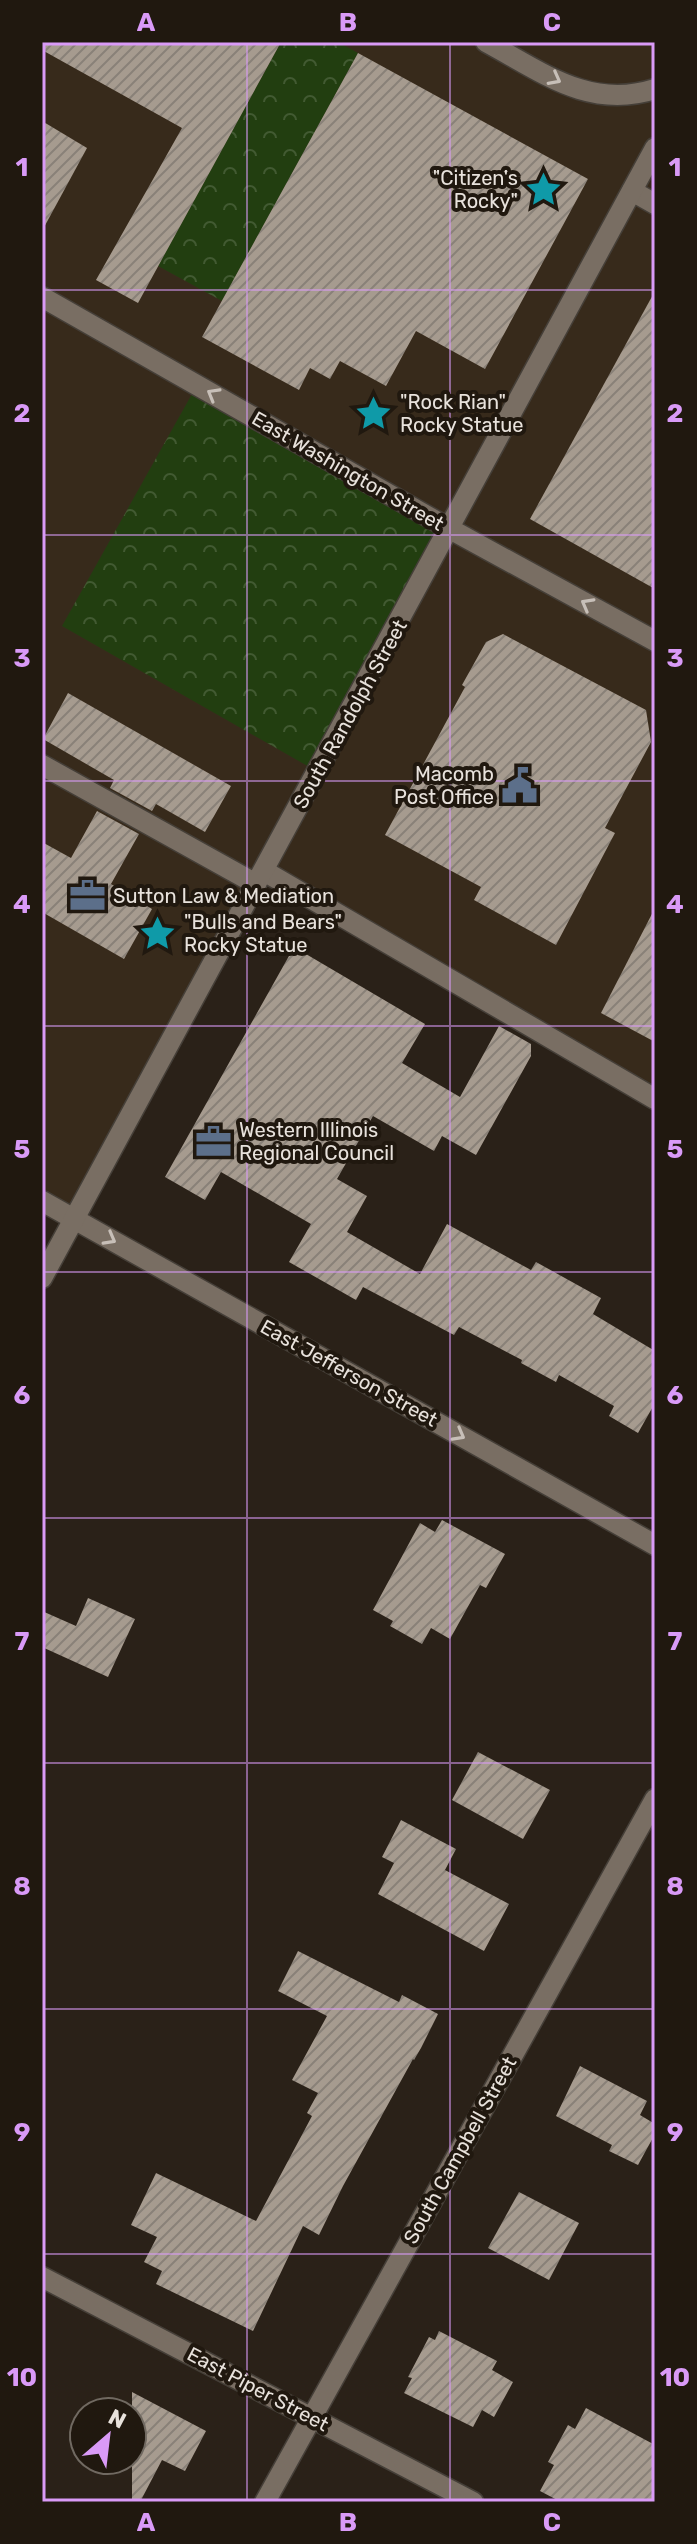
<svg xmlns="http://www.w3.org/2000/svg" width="697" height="2544" viewBox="0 0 697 2544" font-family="Rubik,sans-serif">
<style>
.built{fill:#372a1b}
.park{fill:url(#park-crowns)}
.building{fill:url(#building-hatch)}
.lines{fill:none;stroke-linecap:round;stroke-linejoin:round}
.service-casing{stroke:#453f38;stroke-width:23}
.pedestrian-casing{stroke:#453f38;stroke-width:23}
.minor-casing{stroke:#453f38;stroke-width:23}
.tertiary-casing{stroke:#453f38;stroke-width:23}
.service{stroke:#796e63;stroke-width:20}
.pedestrian{stroke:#796e63;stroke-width:20}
.minor{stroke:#796e63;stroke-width:20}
.tertiary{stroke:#796e63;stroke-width:20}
.oneway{stroke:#c7bfb8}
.grid{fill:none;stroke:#d99af7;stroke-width:2;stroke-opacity:0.55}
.labels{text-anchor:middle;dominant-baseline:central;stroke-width:8;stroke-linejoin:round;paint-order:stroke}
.poi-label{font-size:20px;fill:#e8e2dc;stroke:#20180f;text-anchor:start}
.street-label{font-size:20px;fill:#e8e2dc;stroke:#20180f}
.neatline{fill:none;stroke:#d99af7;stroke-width:3}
.grid-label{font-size:26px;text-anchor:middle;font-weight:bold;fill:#d99af7}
</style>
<defs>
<pattern id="park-crowns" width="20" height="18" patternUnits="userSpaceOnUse" patternTransform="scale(2)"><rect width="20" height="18" fill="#223e10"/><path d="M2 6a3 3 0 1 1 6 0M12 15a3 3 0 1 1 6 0" fill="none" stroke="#425a32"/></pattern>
<pattern id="building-hatch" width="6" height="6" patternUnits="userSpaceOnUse" patternTransform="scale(2)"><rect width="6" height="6" fill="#a69b8f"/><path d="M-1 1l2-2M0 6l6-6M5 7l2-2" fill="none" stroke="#898178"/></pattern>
</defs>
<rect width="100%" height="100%" fill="#2a2118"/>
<path class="built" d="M42,42H655V1099L264,872L74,1219L42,1201Z"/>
<g class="park">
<path d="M281,42H338L358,53L222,301L158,266Z"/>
<path d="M197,385L450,529L318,772L62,626Z"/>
</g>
<g class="building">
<path d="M42,42H281L138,303L96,280L182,128L42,50Z"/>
<path d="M358,53L588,179L485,369L416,331L386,386L340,361L330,379L310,368L299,390L202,337Z"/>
<path d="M42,121L87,148L42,231Z"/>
<path d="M655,291V589L530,519Z"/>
<path d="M503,634L646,710L651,742L605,828L615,833L556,945L474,900L481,887L385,835L465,687L462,685L486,642Z"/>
<path d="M68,693L231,786L205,832L156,804L152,811L110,788L114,780L43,739Z"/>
<path d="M97,811L139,834L111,884L152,909L124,959L42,912V842L71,858Z"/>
<path d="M655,908V1042L601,1013Z"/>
<path d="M294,947L425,1024L402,1063L460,1097L499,1026L531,1044V1056L476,1155L442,1136L434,1151L373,1116L337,1179L367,1196L347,1232L420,1274L447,1224L531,1270L536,1262L601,1298L593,1314L655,1351V1403L638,1433L609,1416L614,1406L559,1375L556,1382L521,1363L522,1360L459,1327L454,1335L363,1287L356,1300L289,1262L311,1224L221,1172L205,1200L165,1177Z"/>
<path d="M442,1520L505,1554L486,1588L480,1585L450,1639L431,1628L422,1644L390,1626L393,1621L373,1610L420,1523L435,1532Z"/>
<path d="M88,1598L135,1619L108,1677L42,1647V1611L76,1626Z"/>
<path d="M478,1752L550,1790L523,1839L452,1800Z"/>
<path d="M401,1820L456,1849L445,1870L509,1904L484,1951L378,1894L394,1863L382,1857Z"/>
<path d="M298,1951L399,2002L402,1995L438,2014L421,2048L414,2060L413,2059L343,2186L319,2235L303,2226L253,2331L156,2284L162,2271L144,2262L157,2237L131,2225L156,2173L256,2221L312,2116L307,2113L318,2093L292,2080L327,2016L278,1991Z"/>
<path d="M580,2066L647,2101L640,2115L655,2124V2134L638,2165L609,2151L612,2145L556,2116Z"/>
<path d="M519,2192L579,2223L549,2280L488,2248Z"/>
<path d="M439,2331L497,2361L492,2370L513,2382L494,2417L482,2410L473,2427L404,2393L412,2378L408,2377L429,2337L435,2340Z"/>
<path d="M132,2392L206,2431L185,2471L162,2460L140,2502H132Z"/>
<path d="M586,2408L655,2445V2502H561L540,2491L554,2465L548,2462L568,2425L575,2429Z"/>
</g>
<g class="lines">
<defs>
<g id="service">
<path d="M42,765L256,884"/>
<path d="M264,871L655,1099"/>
</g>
<path id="pedestrian" d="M632,191L655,204"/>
<g id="minor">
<path d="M42,297L450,529L655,641"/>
<path d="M42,1201L655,1545"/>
<path d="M42,2277L473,2502"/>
<path d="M265,2502L655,1799"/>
</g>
<g id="tertiary">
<path d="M486,42C542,72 589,110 655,89"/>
<path d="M42,1278L655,148"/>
</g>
</defs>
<use href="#service" class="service-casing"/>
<use href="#pedestrian" class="pedestrian-casing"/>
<use href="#minor" class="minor-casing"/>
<use href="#tertiary" class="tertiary-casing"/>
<use href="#service" class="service"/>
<use href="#pedestrian" class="pedestrian"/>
<use href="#minor" class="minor"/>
<use href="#tertiary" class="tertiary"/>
</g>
<defs><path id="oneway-chevron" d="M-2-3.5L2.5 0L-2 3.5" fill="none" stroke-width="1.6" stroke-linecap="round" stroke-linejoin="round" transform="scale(2)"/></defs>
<g class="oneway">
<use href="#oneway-chevron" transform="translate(555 79) rotate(28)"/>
<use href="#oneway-chevron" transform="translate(213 394) rotate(-150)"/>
<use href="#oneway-chevron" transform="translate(587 604) rotate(-151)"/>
<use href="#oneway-chevron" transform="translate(110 1239) rotate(29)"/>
<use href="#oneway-chevron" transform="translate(459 1435) rotate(29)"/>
</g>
<path class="grid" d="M247,42V2502M450,42V2502M42,290H655M42,535H655M42,781H655M42,1026H655M42,1272H655M42,1518H655M42,1763H655M42,2009H655M42,2254H655"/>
<defs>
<symbol id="sight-bare" viewBox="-9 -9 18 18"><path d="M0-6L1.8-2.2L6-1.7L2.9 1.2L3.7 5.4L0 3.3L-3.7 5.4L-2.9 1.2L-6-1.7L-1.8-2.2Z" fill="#0f9aa8" stroke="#20180f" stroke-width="2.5" paint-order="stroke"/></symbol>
<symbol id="civic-bare" viewBox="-9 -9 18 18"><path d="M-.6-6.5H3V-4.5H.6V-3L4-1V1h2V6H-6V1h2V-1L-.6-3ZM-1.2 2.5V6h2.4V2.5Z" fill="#5c6f8a" stroke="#20180f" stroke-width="2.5" paint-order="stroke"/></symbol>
<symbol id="office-bare" viewBox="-9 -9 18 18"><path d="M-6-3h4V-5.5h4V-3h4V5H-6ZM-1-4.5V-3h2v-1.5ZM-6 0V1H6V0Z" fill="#5c6f8a" stroke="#20180f" stroke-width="2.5" paint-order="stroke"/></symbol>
</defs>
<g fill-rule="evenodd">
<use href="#sight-bare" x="518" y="164" width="51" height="51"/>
<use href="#sight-bare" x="348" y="388" width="51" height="51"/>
<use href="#civic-bare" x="494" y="760" width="51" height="51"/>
<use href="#office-bare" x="62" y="870" width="51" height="51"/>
<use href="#sight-bare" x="132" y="908" width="51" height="51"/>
<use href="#office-bare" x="188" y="1116" width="51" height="51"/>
</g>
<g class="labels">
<g class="poi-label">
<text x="518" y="178" text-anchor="end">"Citizen's<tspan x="518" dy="23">Rocky"</tspan></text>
<text x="400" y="402">"Rock Rian"<tspan x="400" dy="23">Rocky Statue</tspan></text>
<text x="494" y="774" text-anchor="end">Macomb<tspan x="494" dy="23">Post Office</tspan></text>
<text x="113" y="896">Sutton Law &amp; Mediation</text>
<text x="184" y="922">"Bulls and Bears"<tspan x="184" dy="23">Rocky Statue</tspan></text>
<text x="239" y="1130">Western Illinois<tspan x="239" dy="23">Regional Council</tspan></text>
</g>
<g class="street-label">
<text transform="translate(348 471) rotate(30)">East Washington Street</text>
<text transform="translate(350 714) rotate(-61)">South Randolph Street</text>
<text transform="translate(349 1373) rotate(29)">East Jefferson Street</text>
<text transform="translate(460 2150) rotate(-61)">South Campbell Street</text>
<text transform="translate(258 2389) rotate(28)">East Piper Street</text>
</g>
</g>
<rect width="697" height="2544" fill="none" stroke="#20180f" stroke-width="88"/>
<g transform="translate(108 2436) rotate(28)"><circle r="38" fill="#20180f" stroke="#706961" stroke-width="2"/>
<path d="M0-6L14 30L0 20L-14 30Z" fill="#d99af7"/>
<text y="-12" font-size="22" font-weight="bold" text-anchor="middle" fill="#e8e2dc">N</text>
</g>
<rect x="44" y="44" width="609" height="2456" class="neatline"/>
<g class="grid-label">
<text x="146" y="31">A</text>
<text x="348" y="31">B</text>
<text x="552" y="31">C</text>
<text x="22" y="176">1</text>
<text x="675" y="176">1</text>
<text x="22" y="422">2</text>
<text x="675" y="422">2</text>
<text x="22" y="667">3</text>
<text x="675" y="667">3</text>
<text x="22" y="913">4</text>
<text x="675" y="913">4</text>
<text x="22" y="1158">5</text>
<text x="675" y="1158">5</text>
<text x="22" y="1404">6</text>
<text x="675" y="1404">6</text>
<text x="22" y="1650">7</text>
<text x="675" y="1650">7</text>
<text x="22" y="1895">8</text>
<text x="675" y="1895">8</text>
<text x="22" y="2141">9</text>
<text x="675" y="2141">9</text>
<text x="22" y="2386">10</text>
<text x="675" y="2386">10</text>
<text x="146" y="2531">A</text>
<text x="348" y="2531">B</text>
<text x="552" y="2531">C</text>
</g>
</svg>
